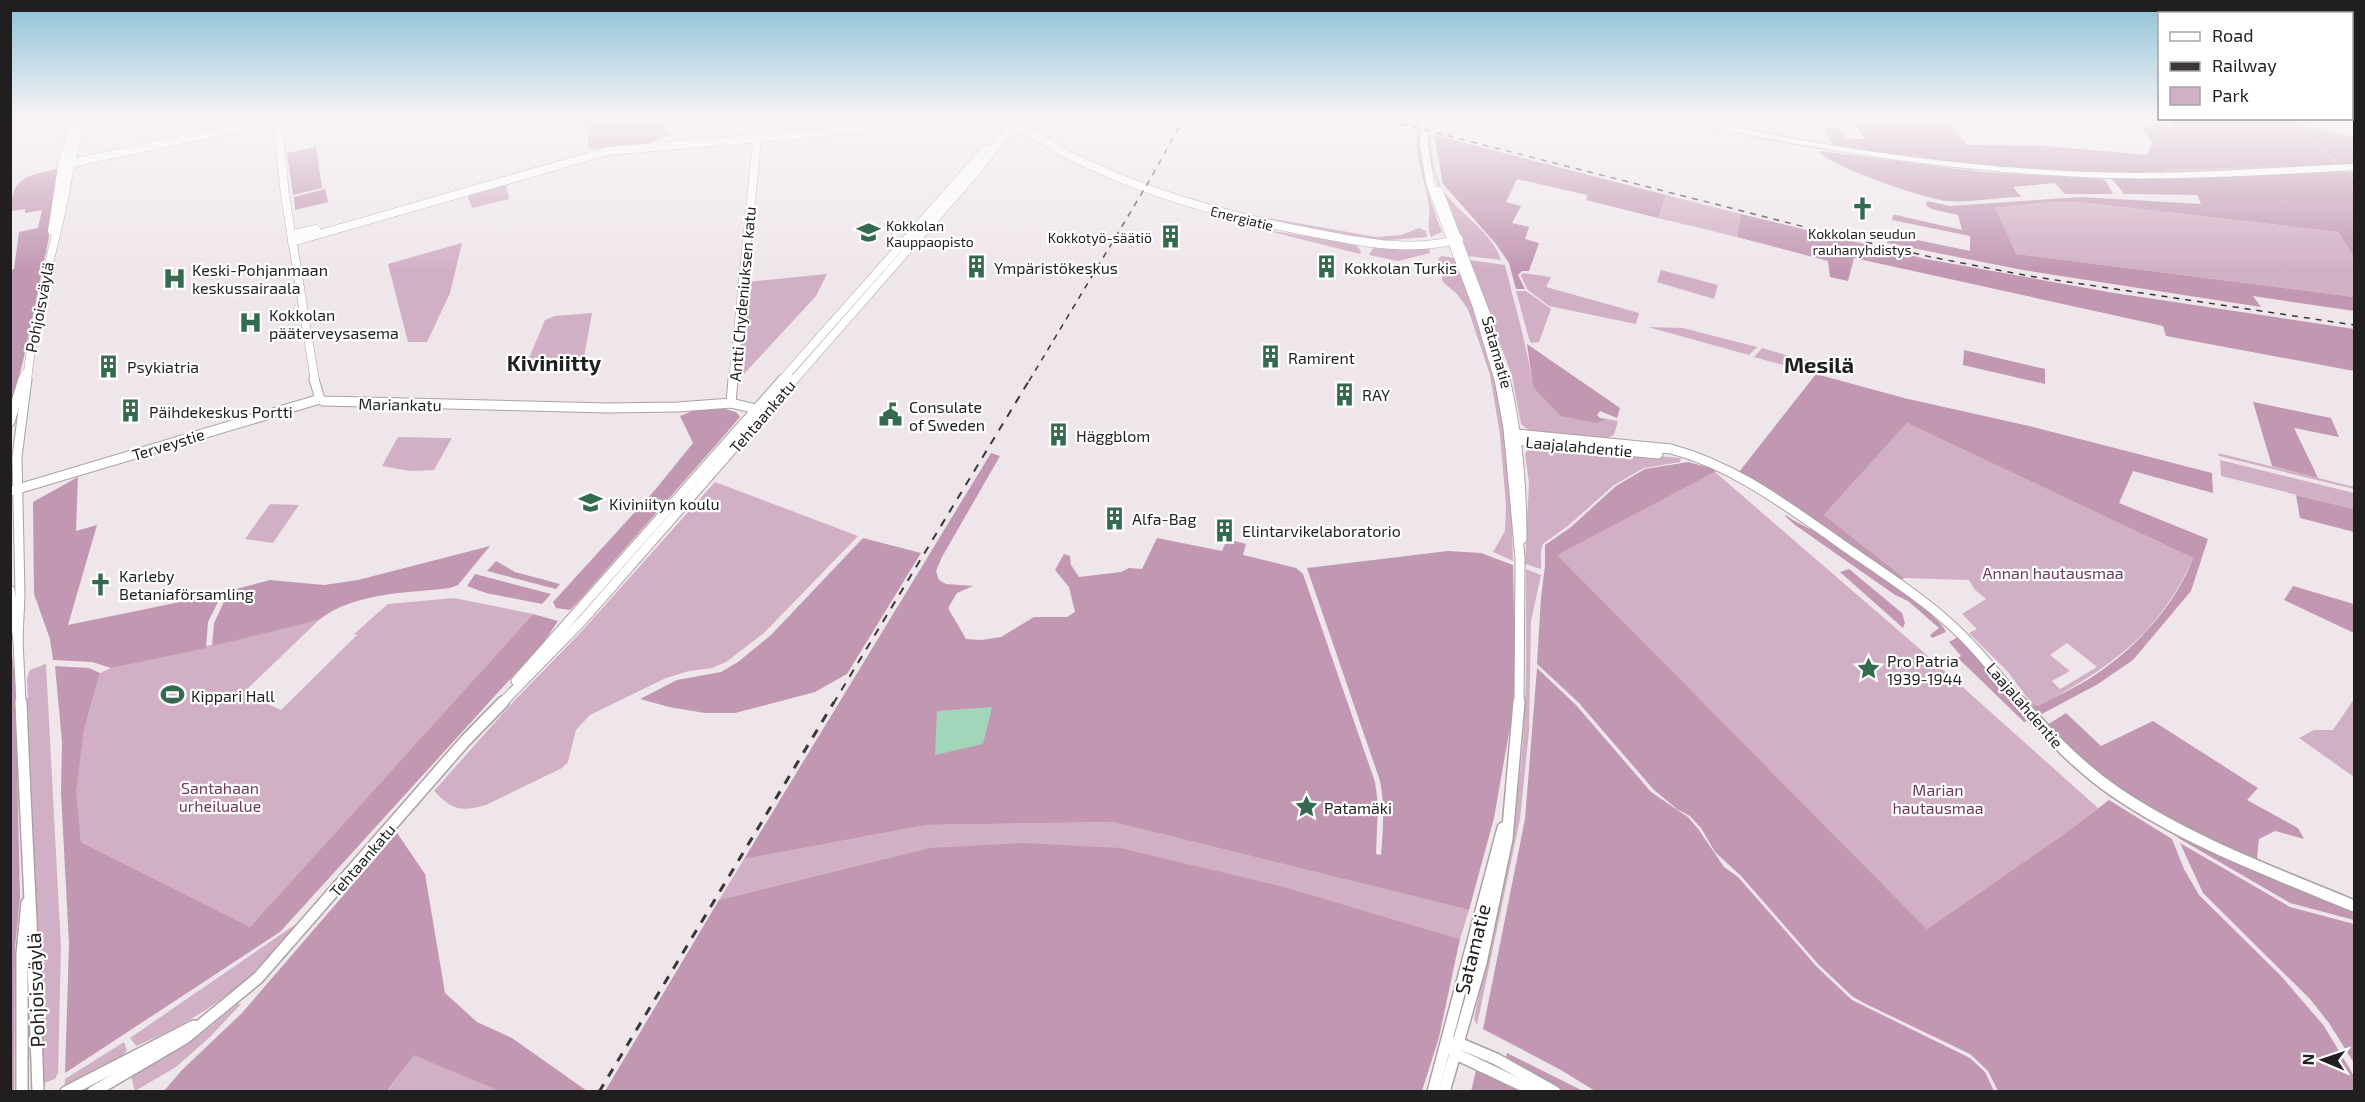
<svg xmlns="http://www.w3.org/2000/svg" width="2365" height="1102" viewBox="0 0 2365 1102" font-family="'Exo 2',sans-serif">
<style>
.green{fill:#d1afc5;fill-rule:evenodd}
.forest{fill:#c197b2}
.water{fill:#a3d5bb}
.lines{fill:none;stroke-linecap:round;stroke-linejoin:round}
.stream{stroke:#a3d5bb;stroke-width:1.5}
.secondary-far2-casing{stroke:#aaa1a6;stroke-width:9}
.secondary-far1-casing{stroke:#aaa1a6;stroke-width:11}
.secondary-casing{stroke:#aaa1a6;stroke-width:14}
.highway-casing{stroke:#aaa1a6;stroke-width:2}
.secondary-far2{stroke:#fff;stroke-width:8}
.secondary-far1{stroke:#fff;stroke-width:9}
.secondary{stroke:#fff;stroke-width:11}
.highway{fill:#fff;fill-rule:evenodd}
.rail-far2{stroke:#3a3639;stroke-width:1.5;stroke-dasharray:6 6;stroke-linecap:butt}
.rail-far1{stroke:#3a3639;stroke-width:2;stroke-dasharray:8 8;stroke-linecap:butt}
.rail{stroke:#3a3639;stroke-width:3;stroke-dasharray:9 9;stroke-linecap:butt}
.labels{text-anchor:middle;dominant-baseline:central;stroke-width:4.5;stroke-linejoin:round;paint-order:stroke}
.far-street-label{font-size:14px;fill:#211e20;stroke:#fff}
.far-poi-label{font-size:14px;fill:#211e20;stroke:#fff;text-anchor:start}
.poi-label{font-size:16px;fill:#211e20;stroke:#fff;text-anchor:start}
.street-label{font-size:16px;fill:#211e20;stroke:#fff}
.park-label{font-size:16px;fill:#6f385e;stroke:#fff}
.near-street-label{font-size:20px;fill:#211e20;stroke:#fff}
.district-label{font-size:22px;font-weight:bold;fill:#211e20;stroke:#fff}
</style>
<rect width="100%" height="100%" fill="#efe6eb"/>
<g class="green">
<path d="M583,118H656L669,135L646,144L588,149V130Z"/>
<path d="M1417,131L1421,132C1418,165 1430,201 1442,232L1431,237C1426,226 1431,216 1429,205C1425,179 1414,157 1417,131Z"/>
<path d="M1426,134H1431C1430,152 1434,178 1445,193C1462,216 1492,232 1501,260L1468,256C1453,218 1429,174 1426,134Z"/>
<path d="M2309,164H2354L2164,172L2162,170Z"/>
<path d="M506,184L509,199L472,208L467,195Z"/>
<path d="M1666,195L1741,214L1737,237L1658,218Z"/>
<path d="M2050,202H2079L2340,232L2354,257V297L2016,254L1994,208Z"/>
<path d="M1258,216L1376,237L1401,235L1419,228L1426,231L1427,237L1377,241L1340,236Z"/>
<path d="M1260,229L1355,244L1361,251L1360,254Z"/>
<path d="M462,243L450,293L427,342H408L388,264Z"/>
<path d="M1429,246L1430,253L1398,261L1369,255L1373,248Z"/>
<path d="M1441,256L1454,258C1469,296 1484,335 1495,375C1510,434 1511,500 1513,561L1493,552L1505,531L1506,505L1500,435L1490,375L1468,309L1457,294L1443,282L1438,259Z"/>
<path d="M1469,260L1505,265C1515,306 1527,345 1533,387L1596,423L1607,419L1618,421L1614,435L1605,439L1532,433L1521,424L1512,376Z"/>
<path d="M1661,270L1718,285L1714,299L1657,282Z"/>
<path d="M1523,273L1551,277L1546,287L1639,313L1636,324L1549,306L1528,290L1521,276Z"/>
<path d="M827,274L816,296L743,375L745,359L740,358L746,282Z"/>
<path d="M1516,291H1526L1551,309L1539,342L1531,343L1529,339Z"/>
<path d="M592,313L584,357L527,363L545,320L555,316Z"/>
<path d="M1648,327L1683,328L1757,347L1749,355Z"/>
<path d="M1762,348L1799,359L1815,361L1816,374L1754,357Z"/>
<path d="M1907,423L2193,558C2160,634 2109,668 2039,706L2031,703L2008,672L1969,633L1977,629L1962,614L1986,599L1975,590L1969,580L1904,578L1824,515ZM2067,643L2097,667L2060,689L2052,681L2070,671L2050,655Z"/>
<path d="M398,437L446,438H452L434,470L410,471L382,466Z"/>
<path d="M1534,446L1681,458L1680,462L1644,468L1614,485L1569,525L1543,544L1541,550V569L1525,564L1529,483L1525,454L1529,448Z"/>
<path d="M2218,453L2354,487V489L2219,456Z"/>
<path d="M2220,460L2354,493V509L2221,476Z"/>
<path d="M1715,472L1921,650L2098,808L2060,837L1927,929L1556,555Z"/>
<path d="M715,482L858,536L764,633L726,662L712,668L689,671L666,678L590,715L576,730L568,762L562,768L486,805C461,812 452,810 434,791L513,702L582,631Z"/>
<path d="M270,504L299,505L273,543L245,539Z"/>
<path d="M1526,569L1541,575L1531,621L1529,731L1520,819L1477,1025L1474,1019C1490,940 1510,862 1519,782C1528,711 1526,640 1526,569Z"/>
<path d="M454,598L533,614L250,927L81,842L75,793L84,730L100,673L111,668L319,620L243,693L281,710L357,635L354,634L388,604Z"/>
<path d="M46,664L61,948L58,1073L55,1079L44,1083L27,678L30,670Z"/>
<path d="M2354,699V777L2299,738L2314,730H2333Z"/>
<path d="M1113,822L1469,910L1460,939L1288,888L929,848L719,900L744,859L926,825Z"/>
<path d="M296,924L292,933C244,987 203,1018 136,1046L130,1038Z"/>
<path d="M238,1004H241L210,1037L176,1067L135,1091L131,1076L200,1035Z"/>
<path d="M124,1042L127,1050L121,1058L64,1090L65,1079Z"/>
<path d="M414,1054L499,1091L387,1092Z"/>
</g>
<g class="forest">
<path d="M1865,118C1882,118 1895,122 1911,122L1909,118H1947L1967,145L2045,146L2147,155L2152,142L2142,129L2156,124L2172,127L2169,119H2296L2303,125L2354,137V164L2162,170L2164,172C2054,174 1942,163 1833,145L1825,131L1827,128L1837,129L1846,139H1865L1853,121Z"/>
<path d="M1434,135L1666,195L1658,218L1586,200L1587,195L1517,179L1506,202L1521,206L1512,223L1529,227L1525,239L1539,243L1529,271H1522L1518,275L1525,289H1516L1509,263L1496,244L1443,184Z"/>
<path d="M316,147L322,188L293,195L287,153Z"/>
<path d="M1819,151L1982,172L2101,179L2106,181L2113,194H2065L2055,183L2013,187L2021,197C1997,197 1972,203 1947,201C1929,200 1825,165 1819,151Z"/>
<path d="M59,169L48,242L23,361L11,407V270L14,269L19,232L38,228L42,210L25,213V209L11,211C11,176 29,175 59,169Z"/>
<path d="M2354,172V257L2339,232L2079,202H2050L1995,208L2016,254L2354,297V311L2253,296L2261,307L2023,270L1887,243L1889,234L1970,251V236L1892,220L1893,215H1896L1962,230L1958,215L1931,209L1926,205L1927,201L1950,206L2081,197L2201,204L2197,195L2124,194L2112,179L2113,177Z"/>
<path d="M325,189L328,202L295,210L294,197Z"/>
<path d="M1741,214L1926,259L2114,293L2354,329V371L2166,336L2163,326L1854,258L1848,281L1830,277L1828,261L1737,237Z"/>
<path d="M1527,344L1620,408L1617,418L1600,411L1597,415L1600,418L1607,419L1597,423L1561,416L1533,387Z"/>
<path d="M1964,350L2045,369V384L1963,365Z"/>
<path d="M1816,374L1904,398L2029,426L2212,473L2213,493L2133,471L2119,503L2208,539L2191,591L2133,660L2098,684L2040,715L2031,703L2039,706C2056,696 2075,688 2092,677C2134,650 2176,605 2193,558L1907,423L1824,515L1904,578L1899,581L1776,493L1739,472Z"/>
<path d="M2253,402L2331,418L2339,437L2294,428L2318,478L2272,466Z"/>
<path d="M725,409L736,412L740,417L722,438L578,602L570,610L556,608L553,602L655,490L693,443L680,416L695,410Z"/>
<path d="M991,453L1000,456L942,557L936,571L939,580L946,584L973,586L957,593L948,608L966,639L982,640L1001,637L1034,617H1067L1075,612L1069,587L1055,570L1064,554L1070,556L1071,565L1079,577L1121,572L1129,568L1142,569L1157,538L1222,551L1227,539L1246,544L1243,555L1296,568L1303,574L1375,782L1378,804L1376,854L1381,855C1383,830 1385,805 1380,781L1307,568L1448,551L1481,553L1513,565L1515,669L1513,710L1494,818L1469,910L1113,822L926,825L744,859Z"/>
<path d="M1688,462L1714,469L1715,472L1557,555L1927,929L2060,837L2109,800L2172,839L2184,869L2199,895L2282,977L2324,1026L2354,1076V1091H1998L1988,1071L1970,1054L1868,1005L1853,997L1819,965L1741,876L1715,852L1701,828L1690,816L1677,809L1654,790L1579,703L1537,664L1541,597L1545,566V545L1571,527L1616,486L1645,469Z"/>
<path d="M78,477L76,531L97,525L68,625L219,594L217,604L208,622L206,648L111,668L92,662L53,660L50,639L34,594L33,502Z"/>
<path d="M2296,495L2354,509V532L2300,518Z"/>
<path d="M1786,515C1795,522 1805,526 1814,531C1835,543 1943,615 1946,632L1932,638L1930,635L1939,628L1908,601L1895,595L1795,525L1785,516Z"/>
<path d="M863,538L921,553L847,674L815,692L735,713H705L669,707L640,699L677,680L721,672L738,662L771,635Z"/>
<path d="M490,546L458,585L450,588C408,593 354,592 319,620L212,646L214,623L229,591L270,580L324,585L358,580Z"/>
<path d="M496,561L515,572L560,584L556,589L487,571Z"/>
<path d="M1849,569L1902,613L1905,623L1903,628L1840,572Z"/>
<path d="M475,574L551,594L542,604L486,593L467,586Z"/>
<path d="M2293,586L2354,604V633L2284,600Z"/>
<path d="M533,614L558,621L544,642L280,932L65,1073L69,944L61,793L62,742L55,666L89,668L100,673L84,730L76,792L81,842L250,927Z"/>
<path d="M1958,637L2032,720L2024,722L1958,658L1961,656L1949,642Z"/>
<path d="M10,639L15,678L20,897L15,948L14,1092L10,1091Z"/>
<path d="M1537,668L1576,705L1651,792L1688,817L1699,830L1724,867L1738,877L1817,967L1852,1000L1970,1058L1985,1072L1994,1091H1595L1561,1070L1483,1029L1525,819Z"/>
<path d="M2066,713L2101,746L2153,721L2258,788L2247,800L2298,828L2304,839L2275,831L2259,839L2257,859C2197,835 2134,808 2085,764C2071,752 2059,738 2047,725Z"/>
<path d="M2169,830L2352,911L2354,920L2290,903L2180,839Z"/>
<path d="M397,833L425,874L445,993L477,1022L512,1038L587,1091H499L414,1055L387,1091H164L181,1071L242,1013Z"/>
<path d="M1023,843L1120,848L1288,888L1460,939L1439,1037L1422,1091H605L719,900L929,848Z"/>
<path d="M2180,843L2290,907L2354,924V1063L2329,1023L2310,999L2203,893Z"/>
<path d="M1507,1053L1583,1091H1563L1506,1057Z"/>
<path d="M1476,1070L1516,1085L1525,1092H1471Z"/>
</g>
<path class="water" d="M992,707L983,744L935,755L937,711Z"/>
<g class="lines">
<g class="stream">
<path d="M2293,118L2336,162"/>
<path d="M2349,173L2354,179"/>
</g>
<defs>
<g id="secondary-far2">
<path d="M277,118L285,195L315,381"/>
<path d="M1425,118L1424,145L1430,183L1477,307L1499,381"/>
<path d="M1022,127C1036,135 1050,145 1065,153C1144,194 1232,218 1320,234C1365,243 1413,252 1459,239"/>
<path d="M1016,131L1007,130L1005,124L1013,121L1022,123"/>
<path d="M62,165L285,118"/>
<path d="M1439,191L1488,319L1505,381"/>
<path d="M52,231L63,160L76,118"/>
<path d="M291,235L316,229"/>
<path d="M292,242L608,151L821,133L940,118"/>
<path d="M23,381L25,374"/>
<path d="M27,381C32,329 46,277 58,226C67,190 70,153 83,118"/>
<path d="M733,381L757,141L756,131L744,118"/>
<path d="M781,381L986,149"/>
<path d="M793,381L975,173L1003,137L1011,131"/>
</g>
<g id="secondary-far1">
<path d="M314,379L320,399L323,401L608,408L678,407L731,403L760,410"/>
<path d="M1499,379L1508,428L1520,558L1519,704"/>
<path d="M1505,379C1518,432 1522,485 1522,539"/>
<path d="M731,403L733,379"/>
<path d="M10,422L23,379"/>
<path d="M1509,438L1517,434L1671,449C1731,465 1780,501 1830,536C1870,565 1912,590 1948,622C1976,647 1998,676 2022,704"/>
<path d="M1514,440L1658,454"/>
<path d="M11,491L320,399"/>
<path d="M10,590L18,640L21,704"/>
<path d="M18,640L20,594L17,457L27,379"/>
<path d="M516,681L783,379"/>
<path d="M501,704L582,621L794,379"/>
</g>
<g id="secondary">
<path d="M21,702C26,832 34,962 38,1092"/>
<path d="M2020,702C2048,735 2078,766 2114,791C2187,841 2272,872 2354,906"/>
<path d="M1456,1042L1496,1059L1555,1092"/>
<path d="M1452,1049L1456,1054L1536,1092"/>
<path d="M22,1092V954L27,903"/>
<path d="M66,1092L194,1026"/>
<path d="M93,1092L185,1038L258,978L465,741L503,702"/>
<path d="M1433,1092L1503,828"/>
<path d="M1444,1092L1481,963L1507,839L1519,702"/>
</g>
<path id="highway" d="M1675,118H1691C1837,150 1986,172 2136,173C2209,173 2281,167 2354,164V170C2272,175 2188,180 2105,178C1961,173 1819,151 1679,121Z"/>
</defs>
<use href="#secondary-far2" class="secondary-far2-casing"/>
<use href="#secondary-far1" class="secondary-far1-casing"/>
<use href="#secondary" class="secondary-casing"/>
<use href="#highway" class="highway-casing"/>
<use href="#secondary-far2" class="secondary-far2"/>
<use href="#secondary-far1" class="secondary-far1"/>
<use href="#secondary" class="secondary"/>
<use href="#highway" class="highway"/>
<g class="rail-far2">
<path d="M1378,118L1848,238L1931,257L2029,276L2354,325"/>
<path d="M1029,381L1148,183L1184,118"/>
</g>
<path class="rail-far1" d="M833,704L1030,379"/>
<path class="rail" d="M599,1092L834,702"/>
</g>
<linearGradient id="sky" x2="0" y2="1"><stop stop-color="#8cc1d6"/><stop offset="0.43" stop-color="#f8f4f6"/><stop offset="1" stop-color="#f8f4f6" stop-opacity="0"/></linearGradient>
<rect width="2365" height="272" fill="url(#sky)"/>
<defs>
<symbol id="church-bare" viewBox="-9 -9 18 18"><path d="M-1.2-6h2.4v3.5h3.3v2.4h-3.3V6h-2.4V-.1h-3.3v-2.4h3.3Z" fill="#336a50" stroke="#fff" stroke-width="2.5" paint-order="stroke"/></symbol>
<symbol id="school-bare" viewBox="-9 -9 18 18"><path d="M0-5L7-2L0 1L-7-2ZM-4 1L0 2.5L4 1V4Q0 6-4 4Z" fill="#336a50" stroke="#fff" stroke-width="2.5" paint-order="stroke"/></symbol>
<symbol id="building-bare" viewBox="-9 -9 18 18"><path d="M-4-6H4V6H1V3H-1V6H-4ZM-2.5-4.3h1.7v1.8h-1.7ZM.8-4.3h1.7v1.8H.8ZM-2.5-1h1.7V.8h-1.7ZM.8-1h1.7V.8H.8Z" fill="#336a50" stroke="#fff" stroke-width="2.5" paint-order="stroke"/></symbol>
<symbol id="hospital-bare" viewBox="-9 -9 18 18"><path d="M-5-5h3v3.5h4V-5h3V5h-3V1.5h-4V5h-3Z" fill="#336a50" stroke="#fff" stroke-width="2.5" paint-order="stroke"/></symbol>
<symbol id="civic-bare" viewBox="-9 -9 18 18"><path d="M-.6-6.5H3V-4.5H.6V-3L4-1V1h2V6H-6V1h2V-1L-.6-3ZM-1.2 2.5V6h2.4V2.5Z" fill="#336a50" stroke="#fff" stroke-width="2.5" paint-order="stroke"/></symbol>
<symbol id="sight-bare" viewBox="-9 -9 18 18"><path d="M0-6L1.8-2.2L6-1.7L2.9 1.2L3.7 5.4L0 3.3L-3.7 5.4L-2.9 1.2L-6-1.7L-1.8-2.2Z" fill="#336a50" stroke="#fff" stroke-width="2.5" paint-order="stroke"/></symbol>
<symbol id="stadium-bare" viewBox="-9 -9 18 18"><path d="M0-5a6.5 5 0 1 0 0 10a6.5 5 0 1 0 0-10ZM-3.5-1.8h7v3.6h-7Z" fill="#336a50" stroke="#fff" stroke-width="2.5" paint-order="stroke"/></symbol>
</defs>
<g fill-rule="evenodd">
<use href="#church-bare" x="1846" y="192" width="33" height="33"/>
<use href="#school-bare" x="852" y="216" width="33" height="33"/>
<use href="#building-bare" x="1154" y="220" width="33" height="33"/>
<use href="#building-bare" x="960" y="250" width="33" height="33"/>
<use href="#building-bare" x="1310" y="250" width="33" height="33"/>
<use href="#hospital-bare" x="158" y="262" width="33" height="33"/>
<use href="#hospital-bare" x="234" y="306" width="33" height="33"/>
<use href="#building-bare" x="1254" y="340" width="33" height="33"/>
<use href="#building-bare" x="92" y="350" width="33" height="33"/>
<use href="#building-bare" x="1328" y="378" width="33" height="33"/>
<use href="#building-bare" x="114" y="394" width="33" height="33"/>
<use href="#civic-bare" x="874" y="398" width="33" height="33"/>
<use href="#building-bare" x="1042" y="418" width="33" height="33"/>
<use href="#school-bare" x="574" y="486" width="33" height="33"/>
<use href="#building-bare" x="1098" y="502" width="33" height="33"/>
<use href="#building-bare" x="1208" y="514" width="33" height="33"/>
<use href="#church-bare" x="84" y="568" width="33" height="33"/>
<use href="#sight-bare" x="1852" y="652" width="33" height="33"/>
<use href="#stadium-bare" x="156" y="678" width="33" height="33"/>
<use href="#sight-bare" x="1290" y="790" width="33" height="33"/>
</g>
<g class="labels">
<g class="far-street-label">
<text transform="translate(1242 218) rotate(14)">Energiatie</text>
</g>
<g class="far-poi-label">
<text x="886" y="225">Kokkolan<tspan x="886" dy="16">Kauppaopisto</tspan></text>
<text x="1862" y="233" text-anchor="middle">Kokkolan seudun<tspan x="1862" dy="16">rauhanyhdistys</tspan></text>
<text x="1152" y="237" text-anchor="end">Kokkotyö-säätiö</text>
</g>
<g class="poi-label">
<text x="994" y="267">Ympäristökeskus</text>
<text x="1344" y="267">Kokkolan Turkis</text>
<text x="192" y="269">Keski-Pohjanmaan<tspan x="192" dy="18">keskussairaala</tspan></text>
<text x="269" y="314">Kokkolan<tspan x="269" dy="18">pääterveysasema</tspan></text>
<text x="1288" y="357">Ramirent</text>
<text x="127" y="366">Psykiatria</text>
<text x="1362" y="394">RAY</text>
<text x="909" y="406">Consulate<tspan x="909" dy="18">of Sweden</tspan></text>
<text x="149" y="411">Päihdekeskus Portti</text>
<text x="1076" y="435">Häggblom</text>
<text x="609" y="503">Kiviniityn koulu</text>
<text x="1132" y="518">Alfa-Bag</text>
<text x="1242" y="530">Elintarvikelaboratorio</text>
<text x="119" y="575">Karleby<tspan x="119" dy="18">Betaniaförsamling</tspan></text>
<text x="1887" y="660">Pro Patria<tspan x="1887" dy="18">1939-1944</tspan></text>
<text x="191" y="695">Kippari Hall</text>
<text x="1324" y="807">Patamäki</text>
</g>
<g class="street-label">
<text transform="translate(742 294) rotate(-85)">Antti Chydeniuksen katu</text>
<text transform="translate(39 307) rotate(-79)">Pohjoisväylä</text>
<text transform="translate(1498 352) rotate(74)">Satamatie</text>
<text transform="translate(400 404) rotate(1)">Mariankatu</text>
<text transform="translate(762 416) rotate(-49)">Tehtaankatu</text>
<text transform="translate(168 444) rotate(-17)">Terveystie</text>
<text transform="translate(1579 446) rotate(5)">Laajalahdentie</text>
<text transform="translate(2025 705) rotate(49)">Laajalahdentie</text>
<text transform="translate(362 860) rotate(-49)">Tehtaankatu</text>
</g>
<g class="park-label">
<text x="2053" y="572">Annan hautausmaa</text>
<text x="220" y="787">Santahaan<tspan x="220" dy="18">urheilualue</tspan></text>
<text x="1938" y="789">Marian<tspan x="1938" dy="18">hautausmaa</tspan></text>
</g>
<g class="near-street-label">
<text transform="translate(1472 949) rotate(-76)">Satamatie</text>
<text transform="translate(35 990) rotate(-92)">Pohjoisväylä</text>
</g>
<g class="district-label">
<text x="554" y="362">Kiviniitty</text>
<text x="1819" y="364">Mesilä</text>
</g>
</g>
<rect width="2365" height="1102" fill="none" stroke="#211e20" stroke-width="24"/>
<rect x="2158" y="12" width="195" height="108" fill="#ffffff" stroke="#a6a5a6" stroke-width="1.5"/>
<rect x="2170" y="32" width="30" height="9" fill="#ffffff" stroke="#a6a5a6" stroke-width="1.5"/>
<text x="2212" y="42" font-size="18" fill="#211e20">Road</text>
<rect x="2170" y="62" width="30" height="9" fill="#3a3639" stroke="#a6a5a6" stroke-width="1.5"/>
<text x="2212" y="72" font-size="18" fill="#211e20">Railway</text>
<rect x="2170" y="87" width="30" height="18" fill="#d1afc5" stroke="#a6a5a6" stroke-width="1.5"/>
<text x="2212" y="102" font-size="18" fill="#211e20">Park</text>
<g transform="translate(2323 1060) rotate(272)" stroke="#ffffff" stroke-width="4.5" paint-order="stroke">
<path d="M0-4.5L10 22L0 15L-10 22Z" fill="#211e20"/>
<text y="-9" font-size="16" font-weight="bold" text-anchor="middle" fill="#211e20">N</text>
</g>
</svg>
